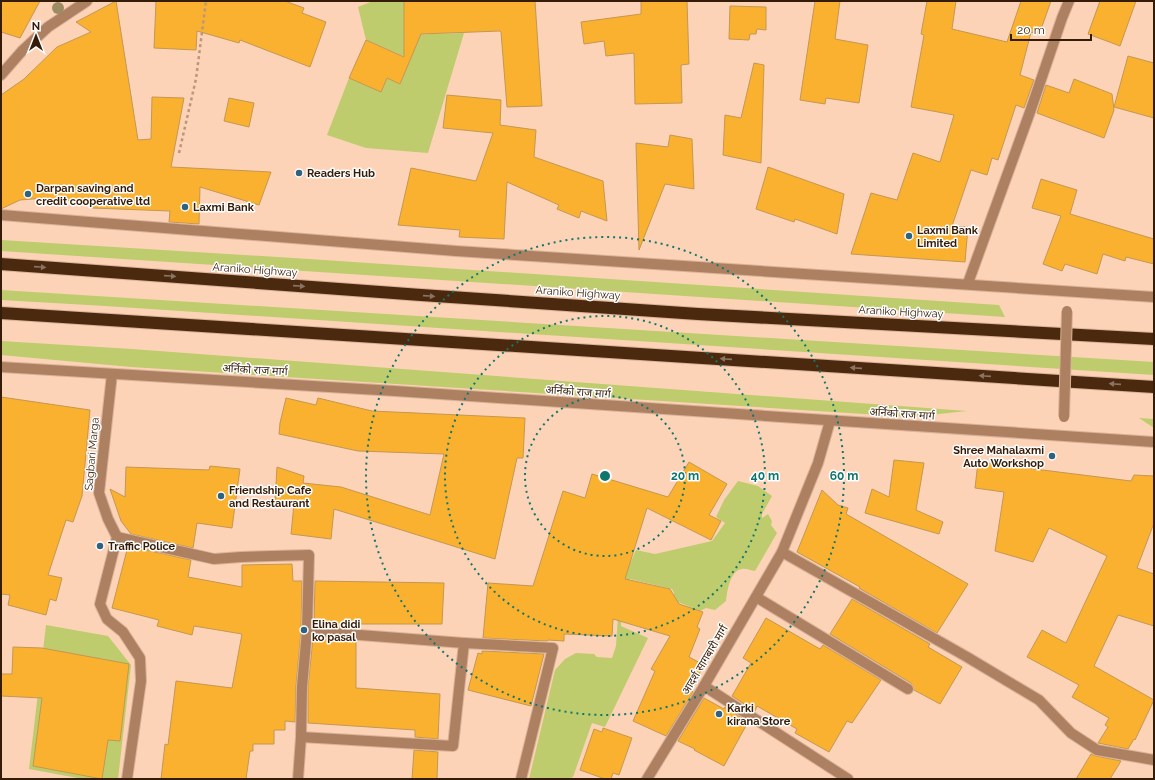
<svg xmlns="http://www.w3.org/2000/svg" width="1155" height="780" viewBox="0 0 1155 780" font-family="Raleway,'Noto Sans Devanagari',sans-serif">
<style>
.green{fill:#becc6d}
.building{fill:#fab12f;stroke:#c49753}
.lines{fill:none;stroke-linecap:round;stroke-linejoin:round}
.lane-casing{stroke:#d9b298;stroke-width:12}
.street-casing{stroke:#d9b298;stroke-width:12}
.highway-casing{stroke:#d9b298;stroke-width:14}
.path{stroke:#bb967d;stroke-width:2.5;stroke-dasharray:3 3;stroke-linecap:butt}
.lane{stroke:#ad8061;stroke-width:10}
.street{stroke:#ad8061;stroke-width:10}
.highway{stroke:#4b290f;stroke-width:12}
.street-bridge-casing{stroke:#d9b298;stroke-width:12;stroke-linecap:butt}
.street-bridge{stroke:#ad8061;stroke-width:10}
.tree{fill:#9b8c63}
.oneway{fill:#8a7463}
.ring{fill:none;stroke:#0f766e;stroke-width:2;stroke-dasharray:2 4}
.poi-dot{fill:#2f627f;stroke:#fefefe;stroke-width:1.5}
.labels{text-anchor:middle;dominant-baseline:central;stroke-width:3;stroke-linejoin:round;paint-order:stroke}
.poi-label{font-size:11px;font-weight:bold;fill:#351c08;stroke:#fefefe;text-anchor:start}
.street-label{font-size:11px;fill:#351c08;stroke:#fefefe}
.centre{fill:#0f766e;stroke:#fefefe;stroke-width:2}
.ring-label{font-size:12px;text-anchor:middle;font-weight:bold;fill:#0f766e;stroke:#fefefe;stroke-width:3;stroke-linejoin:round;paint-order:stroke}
</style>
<rect width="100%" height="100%" fill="#fdd3b7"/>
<g class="green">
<path d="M373,1H404V35L464,33L428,153L366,148L327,135L349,78L381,92L387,78L400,84L410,59L366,40L358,7Z"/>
<path d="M1,240L294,258L999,305L1005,317L1,251Z"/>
<path d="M1,290L1154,362V375L105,306L1,300Z"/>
<path d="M1,341L132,349L967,411L911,417L131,367L1,355Z"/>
<path d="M1139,418L1154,419V428Z"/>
<path d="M738,481L758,486L772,496L762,514V518L768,514L772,521L771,525L777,533L755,571C751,571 746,568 742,569C730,570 727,592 726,601L715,610L706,608L700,611L673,600L674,593L672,589L630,579L624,588L621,626L648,638L605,727L592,723L573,777L568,779H529L555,670L565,659L576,653L594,654L597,657L612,658L616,646L620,587L636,550L655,554L712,541L725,523L716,517L724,500Z"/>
<path d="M46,625L108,636L131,665L118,779H83L29,769Z"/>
</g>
<g class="building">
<path d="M1,1H40L20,38L1,32Z"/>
<path d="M116,1L138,140L151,139L152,97L184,98L171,167L271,172L259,205L200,187L199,224L169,222L170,211L92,208V200L46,201L45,198L20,200L1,209V95L24,79L57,47L91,32L76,22Z"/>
<path d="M156,1H285L304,8L302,13L326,22L310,67L240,40L239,43L197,31L196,50L154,48Z"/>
<path d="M404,1H535L542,106L507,107L501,32L500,31L421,34L400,84L387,78L381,92L349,78L366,40L404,57Z"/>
<path d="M641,1H687L689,64L681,65L682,103L635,104L634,53L606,56L604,41L584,44L581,22L641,14Z"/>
<path d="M815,1H840L835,39L868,45L859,103L826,98L825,104L800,100Z"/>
<path d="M927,1H956L952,29L1007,42L1021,1H1051L1039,35L1031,32L1020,75L1034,80L1024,108L1016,105L998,160L992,158L987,175L971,170L952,226L968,227L965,262L851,254L871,193L897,200L913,153L940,162L954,115L911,107L924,35L921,34Z"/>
<path d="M1100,1H1136L1120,46L1088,34Z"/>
<path d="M730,6L766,7V30L757,29L756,34H750L749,40L729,39Z"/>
<path d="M1128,56L1154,63V118L1114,107Z"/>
<path d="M754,63L764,65L761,163L723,155L725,115L741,118Z"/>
<path d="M1074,79L1112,94L1114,110L1104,138L1037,113L1046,85L1069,93Z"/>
<path d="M447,95L501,100L500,125L536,130L534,157L603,181L607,221L581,211L579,218L557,209L559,205L507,182L504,239L459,237L460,230L398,225L411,168L476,181L493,133L443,128Z"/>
<path d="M229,98L254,103L249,127L224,121Z"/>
<path d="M670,135L692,139L694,189L665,184L639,250L636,143L668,147Z"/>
<path d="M768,167L844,194L837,234L795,219L794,222L756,209Z"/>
<path d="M1041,179L1077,190L1070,214L1154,239V264L1126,257L1125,261L1103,254L1097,274L1065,264L1062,271L1043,264L1061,216L1032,208Z"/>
<path d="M1,397L90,410L82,496L73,522L66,520L48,575L62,578L56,601L50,599L46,615L8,605L10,595L1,594Z"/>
<path d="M286,398L316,405L318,398L372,411L525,418L523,458H517L495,559L334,509L331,539L291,534L294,504L275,501L277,467L304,476L303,483L341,487L430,515L444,454L358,451L279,434L280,423Z"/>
<path d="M894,460L924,463L916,510L943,522L939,534L865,513L872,489L889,497Z"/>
<path d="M689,462L727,484L709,515L721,521L711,540L647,508L625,579L670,589L679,604L703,612L697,627L700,629L689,657L704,665L690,690L693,692L666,736L633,721L655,671L651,669L670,636L613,619L612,636L564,634V641L548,640L547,641L483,638L488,583L533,586L563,491L585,498L592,474L668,497Z"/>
<path d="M978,462L1131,481L1134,475L1154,476V523L1137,568L1154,574V626L1118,615L1094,666L1154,700L1135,740L1134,739L1128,749L1098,743L1108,727L1105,725L1109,718L1072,697L1079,685L1027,657L1042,630L1066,643L1107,556L1049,528L1033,562L995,551L1004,492L975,488Z"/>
<path d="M210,466L240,469L232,528L197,523L193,548L131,534L121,521L110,489L125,497L126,467L209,470Z"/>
<path d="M822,490L838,505L848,508L846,514L968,584L937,633L859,588L860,587L797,552Z"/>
<path d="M128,546L191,560L188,577L242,587V565L292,564L293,581H302L301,631L296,686L295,722L285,721V730H274V744H253V751H250L246,779H161L165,744L168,745L176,681L232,688L242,634L194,626L192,635L157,626L159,620L112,608Z"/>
<path d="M315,581L444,583L442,624H356V628L314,625Z"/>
<path d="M852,599L930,644L928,647L962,667L940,704L914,690L911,683L830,634Z"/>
<path d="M766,618L820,649L823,645L881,680L852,723L847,721L829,752L795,733L797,729L757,706L755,711L732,696L751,663L743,658Z"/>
<path d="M313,638L356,641V688L440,694L438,739L415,737V730L308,723V687Z"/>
<path d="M13,647L42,648L129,664L120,741L108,740L102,779L33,766L42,698L1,696V674H12Z"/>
<path d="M482,651L544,654L531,706L468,690L478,653L482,654Z"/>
<path d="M704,698L724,709L725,707L748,722L724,766L694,750L695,749L678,741Z"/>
<path d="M603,728L632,738L619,775L613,773L611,779H605L580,770L594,729L602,732Z"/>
<path d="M414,750L438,752L437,779H412Z"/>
<path d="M1091,754L1096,756L1121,761L1110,779H1076Z"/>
</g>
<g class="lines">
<defs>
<g id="lane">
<path d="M756,597L908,689"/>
<path d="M464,643L553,648L521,779"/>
<path d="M704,686L848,779"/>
</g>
<g id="street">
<path d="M1,75L22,51L48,27L87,1"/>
<path d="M1,215L456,251L1154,297"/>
<path d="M968,283L1030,112L1062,18L1069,1"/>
<path d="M1,367L395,391L1154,442"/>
<path d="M112,374L99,493L108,519L117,537L100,604L107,619L123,632L140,658L141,681L127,779"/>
<path d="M830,421L818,463L782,552L967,657L1039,700L1071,733L1097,750L1154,760"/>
<path d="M117,537L214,559L241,557L309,555L307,631L302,687L301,737L298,779"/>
<path d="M301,737L453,746L464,643L307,631"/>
<path d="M647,779L704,686L782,552"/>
</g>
<g id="highway">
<path d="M1,264L421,295L698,314L1154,339"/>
<path d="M1,313L1154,387"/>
</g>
</defs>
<use href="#lane" class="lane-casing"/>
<use href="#street" class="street-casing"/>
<use href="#highway" class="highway-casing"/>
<path class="path" d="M179,153L196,79L206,1"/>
<use href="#lane" class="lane"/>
<use href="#street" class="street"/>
<use href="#highway" class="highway"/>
<defs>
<path id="street-bridge" d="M1064,417L1067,311"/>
</defs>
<use href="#street-bridge" class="street-bridge-casing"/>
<use href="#street-bridge" class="street-bridge"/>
</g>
<circle class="tree" cx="58" cy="8" r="6"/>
<defs><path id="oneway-solid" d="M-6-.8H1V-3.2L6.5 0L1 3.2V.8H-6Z"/></defs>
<g class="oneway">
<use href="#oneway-solid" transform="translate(40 267) rotate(4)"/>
<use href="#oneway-solid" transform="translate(170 276) rotate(4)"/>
<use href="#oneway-solid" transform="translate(299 286) rotate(4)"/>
<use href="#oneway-solid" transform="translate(429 296) rotate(4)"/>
<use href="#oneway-solid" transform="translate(726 359) rotate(-176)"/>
<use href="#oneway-solid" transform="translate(856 368) rotate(-176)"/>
<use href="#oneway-solid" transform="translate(985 376) rotate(-176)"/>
<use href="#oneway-solid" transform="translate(1115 384) rotate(-176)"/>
</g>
<g class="ring">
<circle cx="605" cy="476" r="80"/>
<circle cx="605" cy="476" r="160"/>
<circle cx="605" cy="476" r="239"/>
</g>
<g class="poi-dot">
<circle cx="299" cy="173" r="4"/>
<circle cx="28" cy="194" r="4"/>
<circle cx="185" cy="207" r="4"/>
<circle cx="909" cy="236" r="4"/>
<circle cx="1052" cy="456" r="4"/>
<circle cx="221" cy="496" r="4"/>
<circle cx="100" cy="546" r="4"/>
<circle cx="304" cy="630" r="4"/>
<circle cx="719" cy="714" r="4"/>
</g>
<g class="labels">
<g class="poi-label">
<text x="307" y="173">Readers Hub</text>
<text x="36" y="188">Darpan saving and<tspan x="36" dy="13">credit cooperative ltd</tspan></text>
<text x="193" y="207">Laxmi Bank</text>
<text x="917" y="230">Laxmi Bank<tspan x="917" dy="13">Limited</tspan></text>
<text x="1044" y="450" text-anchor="end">Shree Mahalaxmi<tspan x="1044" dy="13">Auto Workshop</tspan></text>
<text x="229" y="490">Friendship Cafe<tspan x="229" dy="13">and Restaurant</tspan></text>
<text x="108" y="546">Traffic Police</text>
<text x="312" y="624">Elina didi<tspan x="312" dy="13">ko pasal</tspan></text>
<text x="727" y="708">Karki<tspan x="727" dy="13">kirana Store</tspan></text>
</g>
<g class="street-label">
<text transform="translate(255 270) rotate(4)">Araniko Highway</text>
<text transform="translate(578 293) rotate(4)">Araniko Highway</text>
<text transform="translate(901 312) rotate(3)">Araniko Highway</text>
<text transform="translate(255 370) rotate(3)">अर्निको राज मार्ग</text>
<text transform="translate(578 392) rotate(4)">अर्निको राज मार्ग</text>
<text transform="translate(902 414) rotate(4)">अर्निको राज मार्ग</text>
<text transform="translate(92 454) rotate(-85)">Sagbari Marga</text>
<text transform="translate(705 660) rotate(-59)">आदर्श सागबारी मार्ग</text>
</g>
</g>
<circle cx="605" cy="476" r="6" class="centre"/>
<g class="ring-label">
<text x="685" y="480">20 m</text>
<text x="765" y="480">40 m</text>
<text x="844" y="480">60 m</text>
</g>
<rect width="1155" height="780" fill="none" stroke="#351c08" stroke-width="4"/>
<g transform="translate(36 36)" stroke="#fefefe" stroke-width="3" paint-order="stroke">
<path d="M0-3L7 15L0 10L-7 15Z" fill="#351c08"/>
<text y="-6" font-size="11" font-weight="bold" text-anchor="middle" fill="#351c08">N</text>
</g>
<path d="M1011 34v6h80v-6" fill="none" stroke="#351c08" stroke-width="2"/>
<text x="1017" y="34" font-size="12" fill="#351c08" stroke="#fefefe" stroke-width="3" paint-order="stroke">20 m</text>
</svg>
